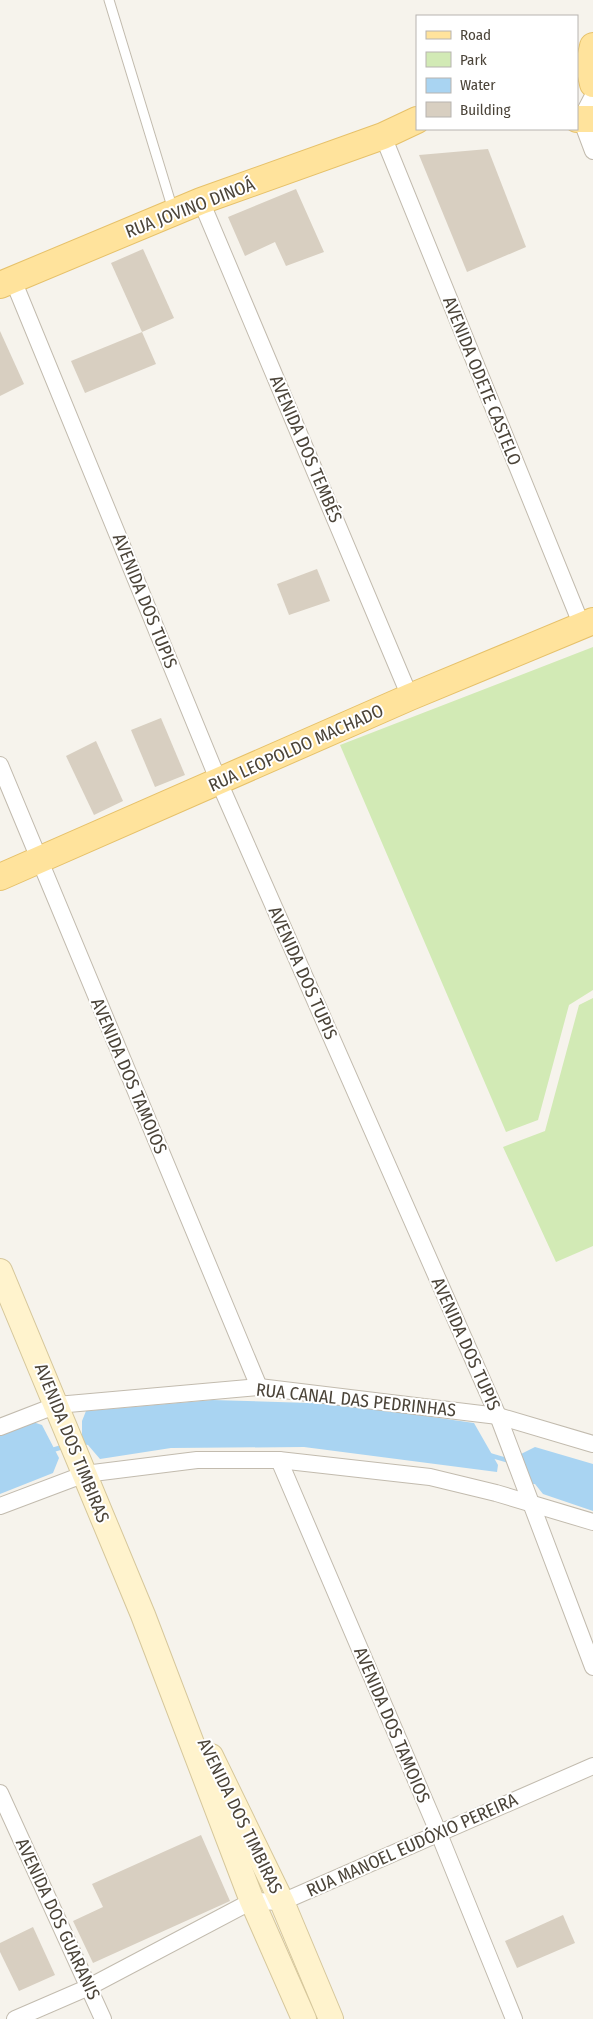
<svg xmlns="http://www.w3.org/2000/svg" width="593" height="2019" viewBox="0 0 593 2019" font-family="'Fira Sans Condensed',sans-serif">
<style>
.green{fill:#d2eab5}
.water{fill:#a9d4f2}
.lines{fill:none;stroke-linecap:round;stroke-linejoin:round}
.stream{stroke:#a9d4f2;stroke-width:4.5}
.building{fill:#d8cfc1}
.lane-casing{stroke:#c2bbae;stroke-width:11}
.street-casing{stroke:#c2bbae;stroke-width:18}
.secondary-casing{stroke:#d6c79b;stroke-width:26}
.primary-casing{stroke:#e6c16a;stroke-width:28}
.lane{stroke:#fff;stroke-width:9}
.street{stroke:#fff;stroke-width:16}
.secondary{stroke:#fff3cd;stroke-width:24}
.primary{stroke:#ffe39c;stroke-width:26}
.labels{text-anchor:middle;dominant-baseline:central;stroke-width:4;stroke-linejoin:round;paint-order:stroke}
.street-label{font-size:18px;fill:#4b4439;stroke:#fff}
</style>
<rect width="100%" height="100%" fill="#f6f3ec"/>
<g class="green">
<path d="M593,647V990L569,1005L538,1120L506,1132L340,745Z"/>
<path d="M593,998V1246L556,1262L503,1147L545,1131L579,1005Z"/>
</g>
<g class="water">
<path d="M212,1400L342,1404L474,1423L498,1465L497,1472L304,1447L171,1448L100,1459L88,1445L82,1444V1421L86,1411Z"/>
<path d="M27,1420L42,1425L59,1458L53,1473L0,1494V1431Z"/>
<path d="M535,1447L593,1464V1511L543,1494L535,1484H532L519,1455Z"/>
</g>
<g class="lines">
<g class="stream">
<path d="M49,1451L66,1446"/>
<path d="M489,1455L510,1461"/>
</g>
</g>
<g class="building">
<path d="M488,149L526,247L467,272L419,155Z"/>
<path d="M296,189L324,252L286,266L275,242L245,256L228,217Z"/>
<path d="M143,249L174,318L142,332L111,263Z"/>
<path d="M0,331L24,384L0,396Z"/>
<path d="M142,332L156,364L85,393L71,361Z"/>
<path d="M317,569L330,601L289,615L277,584Z"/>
<path d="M161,718L185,775L155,787L131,730Z"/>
<path d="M96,741L123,801L94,815L66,756Z"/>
<path d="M201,1835L230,1901L93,1963L73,1921L103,1907L92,1884Z"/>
<path d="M563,1915L575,1943L517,1968L505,1941Z"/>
<path d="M33,1927L55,1975L19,1991L0,1952V1943Z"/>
</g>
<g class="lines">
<defs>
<path id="lane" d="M109,0L173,210"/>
<g id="street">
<path d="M593,96L581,119L593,151"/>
<path d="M383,136L582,626"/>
<path d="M201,201L410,697"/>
<path d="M13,280L219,782L498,1416L593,1667"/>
<path d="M0,765L259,1387"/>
<path d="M0,1427L57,1405L259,1387L498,1416L593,1444"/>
<path d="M279,1460L439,1834L514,2019"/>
<path d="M0,1506L85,1474L197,1460H279L430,1477L496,1493L593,1522"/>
<path d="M0,1793L103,2019"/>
<path d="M15,2019L89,1987L252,1901L282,1902L593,1766"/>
</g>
<g id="secondary">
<path d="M0,1271L143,1615L252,1901L304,2019"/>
<path d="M211,1756L282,1902L331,2019"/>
</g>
<g id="primary">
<path d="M593,46C589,59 589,71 593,84"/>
<path d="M577,119H593"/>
<path d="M0,285L201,201L383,136L417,120"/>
<path d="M0,877L410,697L593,621"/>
</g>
</defs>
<use href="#lane" class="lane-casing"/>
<use href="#street" class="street-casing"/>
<use href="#secondary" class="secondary-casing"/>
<use href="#primary" class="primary-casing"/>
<use href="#lane" class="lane"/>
<use href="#street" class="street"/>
<use href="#secondary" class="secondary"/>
<use href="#primary" class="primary"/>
</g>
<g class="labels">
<g class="street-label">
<text transform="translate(190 208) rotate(-21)">RUA JOVINO DINOÁ</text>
<text transform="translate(482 381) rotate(68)">AVENIDA ODETE CASTELO</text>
<text transform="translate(306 449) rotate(67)">AVENIDA DOS TEMBÉS</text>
<text transform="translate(145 601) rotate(68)">AVENIDA DOS TUPIS</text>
<text transform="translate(296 748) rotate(-24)">RUA LEOPOLDO MACHADO</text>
<text transform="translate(303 973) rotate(66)">AVENIDA DOS TUPIS</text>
<text transform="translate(129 1076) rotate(67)">AVENIDA DOS TAMOIOS</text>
<text transform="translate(466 1344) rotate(66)">AVENIDA DOS TUPIS</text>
<text transform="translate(356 1400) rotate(6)">RUA CANAL DAS PEDRINHAS</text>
<text transform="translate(72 1443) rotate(68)">AVENIDA DOS TIMBIRAS</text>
<text transform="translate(392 1725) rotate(67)">AVENIDA DOS TAMOIOS</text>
<text transform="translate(240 1816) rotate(64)">AVENIDA DOS TIMBIRAS</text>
<text transform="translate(412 1845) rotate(-24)">RUA MANOEL EUDÓXIO PEREIRA</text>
<text transform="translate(58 1919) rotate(65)">AVENIDA DOS GUARANIS</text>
</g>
</g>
<rect x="416" y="15" width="162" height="115" fill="#ffffff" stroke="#b7b4b0"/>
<rect x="426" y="31" width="25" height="8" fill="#ffe39c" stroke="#b7b4b0"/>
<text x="460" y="40" font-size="15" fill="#4b4439">Road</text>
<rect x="426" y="52" width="25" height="15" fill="#d2eab5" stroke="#b7b4b0"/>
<text x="460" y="65" font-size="15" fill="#4b4439">Park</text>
<rect x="426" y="78" width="25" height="15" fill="#a9d4f2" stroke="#b7b4b0"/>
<text x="460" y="90" font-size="15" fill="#4b4439">Water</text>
<rect x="426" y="102" width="25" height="15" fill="#d8cfc1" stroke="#b7b4b0"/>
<text x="460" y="115" font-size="15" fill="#4b4439">Building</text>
</svg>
